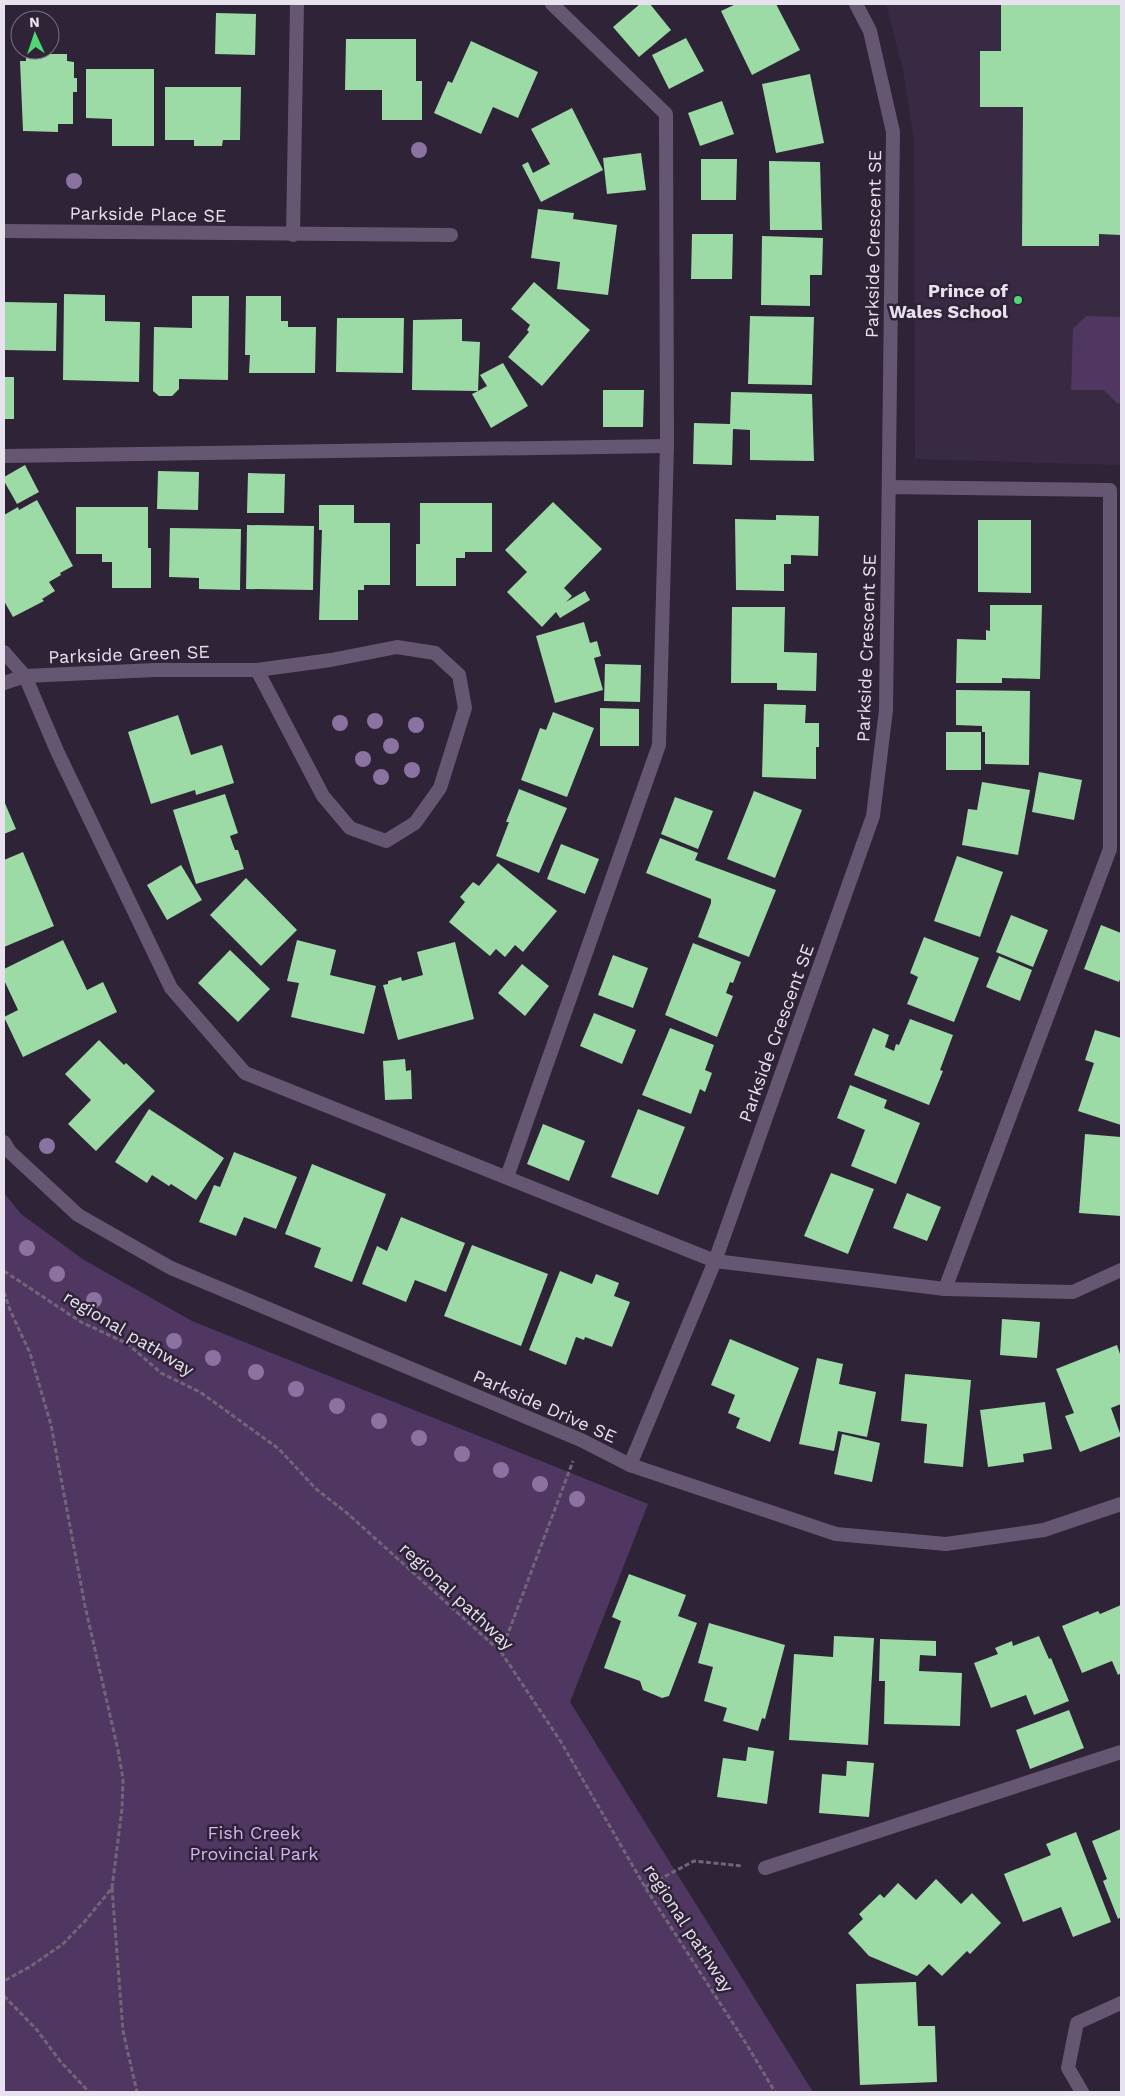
<svg xmlns="http://www.w3.org/2000/svg" width="1125" height="2096" viewBox="0 0 1125 2096" font-family="'Work Sans',sans-serif">
<style>
.built{fill:#392a44}
.green{fill:#4f3761}
.building{fill:#9cdaa6}
.lines{fill:none;stroke-linecap:round;stroke-linejoin:round}
.path{stroke:#706678;stroke-width:3;stroke-dasharray:5 2.5;stroke-linecap:butt}
.service{stroke:#655771;stroke-width:14}
.minor{stroke:#655771;stroke-width:14}
.tree{fill:#8c72a0}
.poi-dot{fill:#51d674;stroke:#2e2337;stroke-width:2}
.labels{text-anchor:middle;dominant-baseline:central;stroke-width:5;stroke-linejoin:round;paint-order:stroke}
.street-label{font-size:18px;fill:#e8e1ee;stroke:#2e2337}
.poi-label{font-size:18px;font-weight:bold;fill:#e8e1ee;stroke:#2e2337;text-anchor:end}
.park-label{font-size:18px;fill:#d8b2f6;stroke:#2e2337}
</style>
<rect width="100%" height="100%" fill="#2e2337"/>
<path class="built" d="M886,4H1121V465L915,459L914,141L903,69Z"/>
<g class="green">
<path d="M1086,316L1121,317V402L1118,404L1104,390H1071L1073,329Z"/>
<path d="M4,1193L21,1214L84,1260L192,1321L648,1504L570,1702L813,2092H4Z"/>
</g>
<g class="building">
<path d="M640,4H650L671,30L639,57L613,27Z"/>
<path d="M736,4H776L800,50L752,75L721,11Z"/>
<path d="M1056,4H1121V235L1099,234V246H1022L1023,107H980V51H1001V5H1056Z"/>
<path d="M216,13L256,14L255,55L215,54Z"/>
<path d="M686,38L704,71L669,89L652,55Z"/>
<path d="M346,39H416V81H422V120H382V90H345Z"/>
<path d="M471,41L538,72L518,118L493,107L481,134L434,113L448,81L452,83Z"/>
<path d="M26,54H67V61L74,62V78H77V92H73V124H58V132L23,131L20,61H26Z"/>
<path d="M86,69H154V146H112V119L86,118Z"/>
<path d="M810,74L824,143L776,153L762,84Z"/>
<path d="M165,87H241L240,140H223L222,146H194V140H165Z"/>
<path d="M722,101L734,134L700,146L688,113Z"/>
<path d="M572,108L603,170L541,202L522,165L528,162L533,173L550,164L531,129Z"/>
<path d="M641,153L646,190L607,194L603,158Z"/>
<path d="M701,159H737L736,200H701Z"/>
<path d="M769,161L820,162L822,230H770Z"/>
<path d="M538,209L574,213L573,219L617,225L608,295L557,289L560,262L531,258Z"/>
<path d="M692,234H733L732,279H691Z"/>
<path d="M762,236L823,238L822,275H810V306L761,305Z"/>
<path d="M534,282L590,330L542,386L508,357L529,332L527,330L530,325L511,309Z"/>
<path d="M64,294L105,295V321L140,322L139,382L63,380Z"/>
<path d="M192,296H229L228,380L179,379V389L172,396H159L153,391L154,327L192,328Z"/>
<path d="M246,296H281V321H288V327H316L315,373H249L250,355H245Z"/>
<path d="M4,302L57,303L56,351L4,350Z"/>
<path d="M750,316L814,317L812,385L748,384Z"/>
<path d="M337,318H404L403,373L336,372Z"/>
<path d="M462,319V341L480,342L478,391L487,386L480,375L503,363L528,406L491,428L472,394L478,391L412,390L413,320Z"/>
<rect x="4" y="377" width="10" height="42"/>
<path d="M603,390H644L643,427H603Z"/>
<path d="M731,392L812,394L814,461L750,460V430L733,429L732,465L693,464L694,423L730,424Z"/>
<path d="M25,465L39,492L17,504L4,481V477Z"/>
<path d="M158,471L199,472L198,510L157,509Z"/>
<path d="M248,473L285,474L284,513H247Z"/>
<path d="M37,500L73,566L60,573L61,575L49,582L55,591L42,599L44,601L13,617L4,601V515L18,507L19,510Z"/>
<path d="M553,502L602,549L564,588L572,596L566,602L585,591L590,600L560,618L556,612L542,627L507,592L527,572L505,550Z"/>
<path d="M420,503H492V552H465V558H456V586H416V544H420Z"/>
<path d="M319,505H354V523H390V585H364V590H358V620H319L322,530H319Z"/>
<path d="M76,507H148V548H151V588H112V562H102V554H76Z"/>
<path d="M776,515L819,516L818,556L791,555V564H784V591L736,590L735,519L776,520Z"/>
<path d="M978,520H1031V593L978,592Z"/>
<path d="M247,525L314,526L313,590L246,589Z"/>
<path d="M170,528L241,529L240,590L199,589V578L169,577Z"/>
<path d="M990,605H1042L1040,679L1002,678V683H956L957,639L986,640V630L990,631Z"/>
<path d="M732,607H785L784,652L817,653L816,691L777,690V683H731Z"/>
<path d="M584,622L590,643L597,641L601,656L594,658L603,690L555,703L536,636Z"/>
<path d="M605,664L641,665L640,702L604,701Z"/>
<path d="M956,690L1030,691L1029,765L985,764V732H982V726L956,725Z"/>
<path d="M764,704L806,705L805,723H819V747H816V779L762,777Z"/>
<path d="M600,708L639,709V746H600Z"/>
<path d="M553,712L594,728L567,797L521,780L540,728L546,730Z"/>
<path d="M178,715L191,755L222,745L234,783L196,795L195,790L151,804L128,732Z"/>
<rect x="946" y="732" width="35" height="38"/>
<path d="M1039,772L1082,780L1074,820L1032,812Z"/>
<path d="M982,782L1030,790L1018,855L962,845L968,809L977,810Z"/>
<path d="M519,789L567,808L539,873L496,856L509,822H506Z"/>
<path d="M754,791L802,810L775,878L727,859Z"/>
<path d="M225,794L238,833L230,836L235,850H238L244,869L196,884L173,810Z"/>
<path d="M675,797L713,811L698,849L661,834Z"/>
<path d="M4,801L16,829L4,834Z"/>
<path d="M660,838L698,853L695,860L776,890L749,957L698,937L711,903V899L646,873Z"/>
<path d="M561,844L599,859L585,894L547,879Z"/>
<path d="M23,852L54,926L4,947V860Z"/>
<path d="M957,856L1003,872L980,937L934,921Z"/>
<path d="M498,863L557,911L523,952L515,945L505,957L496,949L490,956L449,922L465,902L460,897L473,882L479,886Z"/>
<path d="M181,865L202,900L167,920L147,885Z"/>
<path d="M246,878L297,930L261,966L210,915Z"/>
<path d="M1011,915L1048,930L1033,967L996,952Z"/>
<path d="M1101,925L1121,933V976L1119,982L1084,969Z"/>
<path d="M924,937L979,958L954,1022L907,1004L918,977L910,973Z"/>
<path d="M63,940L87,990L103,982L117,1012L23,1057L4,1017L18,1010L4,980V969Z"/>
<path d="M297,940L336,950L330,975L376,986L364,1034L291,1017L299,983L287,981Z"/>
<path d="M455,942L474,1019L398,1040L383,985L388,984V981L401,977L402,981L423,975L417,952Z"/>
<path d="M693,943L741,962L733,983L730,982L726,993L733,996L717,1037L665,1015Z"/>
<path d="M230,950L270,989L238,1022L198,983Z"/>
<path d="M613,955L648,968L633,1008L598,995Z"/>
<path d="M999,956L1032,970L1020,1001L986,987Z"/>
<path d="M522,964L549,986L525,1016L498,993Z"/>
<path d="M594,1013L636,1030L622,1064L580,1046Z"/>
<path d="M910,1019L953,1035L940,1070L943,1071L929,1105L854,1075L873,1028L889,1035L885,1047L894,1051L896,1044L899,1045Z"/>
<path d="M670,1028L714,1045L705,1070L712,1073L705,1092L700,1089L691,1114L642,1095Z"/>
<path d="M1095,1030L1121,1038V1125L1078,1111L1094,1063L1085,1060Z"/>
<path d="M99,1040L124,1065L126,1063L155,1091L96,1151L68,1124L91,1100L65,1074Z"/>
<path d="M405,1059L406,1071L411,1070L412,1099L385,1100L383,1061Z"/>
<path d="M850,1085L887,1100L884,1108L920,1123L896,1184L851,1166L865,1130L837,1118Z"/>
<path d="M149,1109L224,1158L196,1200L171,1184L169,1186L152,1175L147,1183L115,1162Z"/>
<path d="M638,1109L685,1127L658,1195L611,1177Z"/>
<path d="M543,1124L585,1141L569,1181L527,1164Z"/>
<path d="M1085,1134L1121,1137V1216L1079,1213Z"/>
<path d="M234,1152L297,1177L276,1229L244,1217L236,1236L199,1222L214,1185L220,1187Z"/>
<path d="M312,1164L386,1194L352,1282L314,1267L321,1248L285,1234Z"/>
<path d="M831,1173L874,1189L848,1254L804,1236Z"/>
<path d="M907,1193L941,1207L927,1241L893,1228Z"/>
<path d="M401,1217L465,1243L446,1292L415,1280L406,1302L362,1284L377,1246L387,1251Z"/>
<path d="M472,1245L548,1274L521,1346L444,1316Z"/>
<path d="M560,1271L592,1284L596,1274L619,1283L614,1296L630,1302L612,1347L585,1337L584,1340L576,1337L566,1365L529,1350Z"/>
<path d="M1002,1319L1040,1322L1037,1358L1000,1355Z"/>
<path d="M730,1339L799,1368L770,1442L736,1428L740,1418L728,1413L735,1395L711,1385Z"/>
<path d="M1117,1345L1121,1357V1404L1111,1408L1121,1436L1080,1452L1065,1416L1074,1413L1056,1369Z"/>
<path d="M817,1358L843,1364L839,1384L876,1392L867,1437L838,1431L834,1451L799,1444Z"/>
<path d="M905,1374L971,1380L963,1467L924,1463L927,1424L901,1421Z"/>
<path d="M1045,1402L1052,1449L1023,1454L1024,1462L988,1467L980,1410Z"/>
<path d="M842,1434L880,1443L872,1482L834,1474Z"/>
<path d="M629,1574L686,1595L678,1616L697,1623L669,1696L662,1698L643,1690L640,1681L604,1668L621,1621L612,1617Z"/>
<path d="M1121,1605V1673L1118,1675L1112,1661L1082,1673L1062,1626L1098,1611L1100,1614Z"/>
<path d="M709,1623L785,1645L765,1719L762,1718L758,1731L723,1721L727,1708L704,1701L713,1667L698,1663Z"/>
<path d="M834,1636L874,1638L868,1745L789,1740L794,1654L833,1657Z"/>
<path d="M1039,1636L1049,1659L1051,1658L1069,1701L1034,1715L1026,1695L991,1708L974,1663L998,1654L995,1648L1012,1641L1013,1646Z"/>
<path d="M880,1639L936,1641V1656L920,1655L919,1671L962,1673L960,1726L884,1724L885,1681H879Z"/>
<path d="M1069,1710L1084,1748L1030,1769L1016,1730Z"/>
<path d="M748,1747L774,1751L767,1804L717,1797L723,1758L746,1761Z"/>
<path d="M847,1761L874,1763L869,1817L819,1813L822,1774L846,1776Z"/>
<path d="M1121,1829V1917L1118,1919L1103,1881L1107,1879L1092,1841Z"/>
<path d="M1076,1832L1111,1922L1073,1937L1061,1907L1023,1922L1004,1874L1051,1855L1046,1844Z"/>
<path d="M936,1879L961,1904L972,1893L1001,1923L970,1954L967,1951L942,1976L929,1964L917,1976L869,1956L848,1933L863,1919L859,1914L880,1894L884,1898L898,1883L916,1900Z"/>
<path d="M916,1982L918,2026H935L937,2082L860,2085L856,1984Z"/>
</g>
<g class="lines">
<g class="path">
<path d="M4,1271L81,1322L128,1344L161,1373L200,1392L279,1449L316,1489L347,1513L501,1652L561,1742L645,1887L747,2045L775,2092"/>
<path d="M4,1292L10,1310L30,1353L51,1425L85,1606L118,1750L123,1779L122,1809L112,1888L85,1921L63,1944L31,1966L4,1981"/>
<path d="M501,1652L573,1461"/>
<path d="M645,1887L694,1861L742,1866"/>
<path d="M112,1888L123,2031L137,2092"/>
<path d="M4,1996L37,2030L60,2061L89,2092"/>
</g>
<g class="service">
<path d="M4,456L667,446"/>
<path d="M889,487L1110,490V849L945,1289"/>
<path d="M4,652L25,676L57,751L171,988L245,1073L715,1261L945,1289L1073,1292L1121,1270"/>
<path d="M507,1177L659,745L667,446L666,114L552,4"/>
<path d="M765,1868L1121,1752"/>
</g>
<g class="minor">
<path d="M4,231L451,235"/>
<path d="M293,235L297,4"/>
<path d="M397,647L435,653L459,675L465,708L440,788L415,823L386,841L350,828L323,796L257,670L331,660Z"/>
<path d="M4,683L25,676L155,670H257"/>
<path d="M4,1142L10,1152L78,1215L171,1268L581,1440L630,1465L836,1534L946,1544L1044,1530L1121,1504"/>
<path d="M630,1465L715,1261L873,816L886,710L893,132L870,31L856,4"/>
<path d="M1082,2092L1068,2068L1077,2023L1121,2003"/>
</g>
</g>
<g class="tree">
<circle cx="419" cy="150" r="8"/>
<circle cx="74" cy="181" r="8"/>
<circle cx="375" cy="721" r="8"/>
<circle cx="340" cy="723" r="8"/>
<circle cx="416" cy="725" r="8"/>
<circle cx="391" cy="746" r="8"/>
<circle cx="363" cy="759" r="8"/>
<circle cx="412" cy="770" r="8"/>
<circle cx="381" cy="777" r="8"/>
<circle cx="47" cy="1146" r="8"/>
<circle cx="27" cy="1248" r="8"/>
<circle cx="57" cy="1274" r="8"/>
<circle cx="94" cy="1300" r="8"/>
<circle cx="174" cy="1341" r="8"/>
<circle cx="213" cy="1358" r="8"/>
<circle cx="256" cy="1372" r="8"/>
<circle cx="296" cy="1389" r="8"/>
<circle cx="337" cy="1406" r="8"/>
<circle cx="379" cy="1421" r="8"/>
<circle cx="419" cy="1438" r="8"/>
<circle cx="462" cy="1454" r="8"/>
<circle cx="501" cy="1470" r="8"/>
<circle cx="540" cy="1484" r="8"/>
<circle cx="577" cy="1499" r="8"/>
</g>
<circle class="poi-dot" cx="1018" cy="300" r="5"/>
<g class="labels">
<g class="street-label">
<text transform="translate(148 214) rotate(1)">Parkside Place SE</text>
<text transform="translate(873 244) rotate(-89)">Parkside Crescent SE</text>
<text transform="translate(866 648) rotate(-88)">Parkside Crescent SE</text>
<text transform="translate(129 654) rotate(-2)">Parkside Green SE</text>
<text transform="translate(776 1033) rotate(-70)">Parkside Crescent SE</text>
<text transform="translate(129 1333) rotate(31)">regional pathway</text>
<text transform="translate(545 1406) rotate(24)">Parkside Drive SE</text>
<text transform="translate(457 1596) rotate(43)">regional pathway</text>
<text transform="translate(689 1928) rotate(57)">regional pathway</text>
</g>
<g class="poi-label">
<text x="1008" y="290">Prince of<tspan x="1008" dy="21">Wales School</tspan></text>
</g>
<g class="park-label">
<text x="254" y="1832">Fish Creek<tspan x="254" dy="21">Provincial Park</tspan></text>
</g>
</g>
<rect width="1125" height="2096" fill="none" stroke="#e8e1ee" stroke-width="10"/>
<g transform="translate(35 35) rotate(357)"><circle r="24" fill="#2e2337" stroke="#786f80"/>
<path d="M0-4L9 19L0 12L-9 19Z" fill="#51d674"/>
<text y="-8" font-size="14" font-weight="bold" text-anchor="middle" fill="#e8e1ee">N</text>
</g>
</svg>
